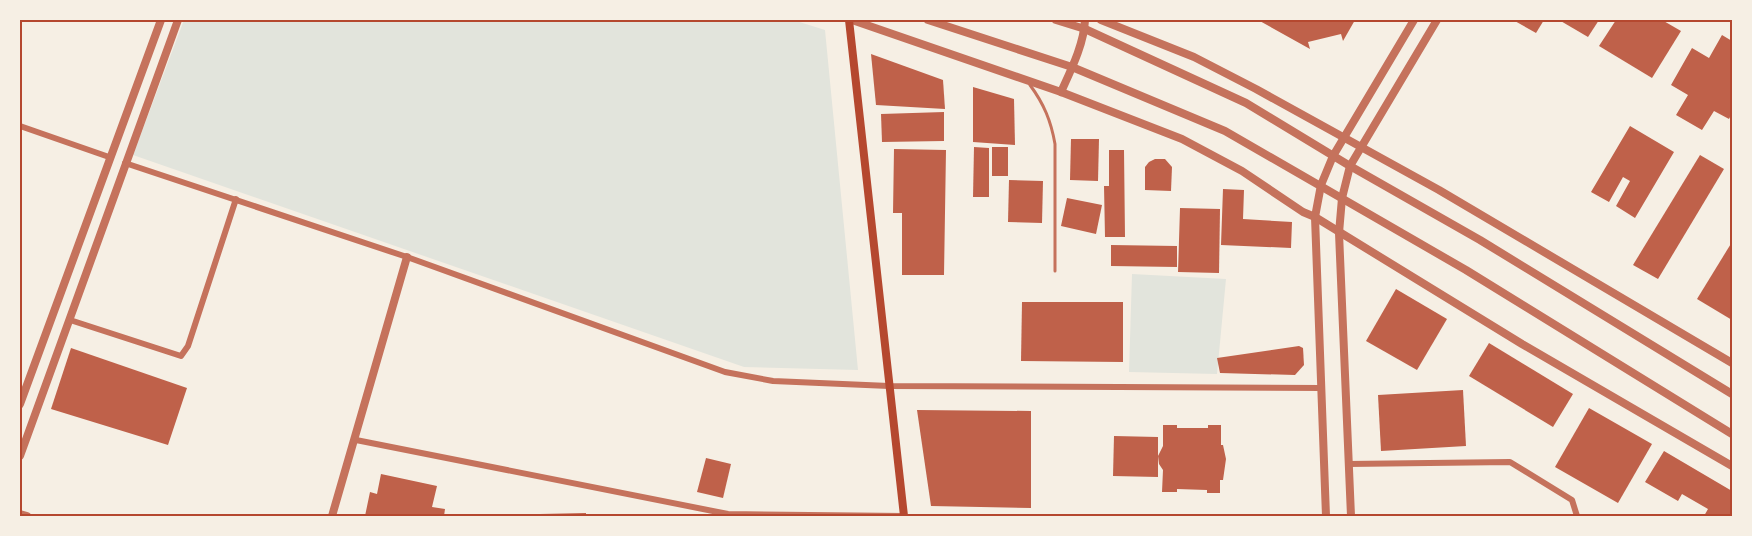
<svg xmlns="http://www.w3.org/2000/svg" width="1752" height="536" viewBox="0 0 1752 536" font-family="'Times New Roman',serif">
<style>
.green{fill:#e2e4dc}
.building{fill:#bf614a}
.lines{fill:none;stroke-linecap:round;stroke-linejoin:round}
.service{stroke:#c5725c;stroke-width:3}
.minor{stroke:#c5725c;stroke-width:6}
.tertiary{stroke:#c5725c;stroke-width:8}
.secondary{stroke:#b5482f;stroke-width:8}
.neatline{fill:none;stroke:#b5482f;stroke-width:2}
</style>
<rect width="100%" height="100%" fill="#f6efe4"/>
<g class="green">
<path d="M184,20H793L825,30L858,370L744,367L133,155Z"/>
<path d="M1132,274L1226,279L1217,374L1129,372Z"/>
</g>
<g class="building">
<path d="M1258,20H1355L1343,41L1341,34L1308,42L1310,49Z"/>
<path d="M1513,20H1544L1536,33Z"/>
<path d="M1559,20H1599L1588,37Z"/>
<path d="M1616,20H1662L1681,31L1652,78L1599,46Z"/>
<path d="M1722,35L1732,41V113L1729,119L1714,111L1702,130L1676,115L1688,95L1671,85L1692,48L1709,58Z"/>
<path d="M871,54L943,80L945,109L876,105Z"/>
<path d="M973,87L1014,99L1015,145L973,142Z"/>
<path d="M944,112V141L882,142L881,114Z"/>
<path d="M1630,126L1674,152L1635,218L1616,206L1630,181L1623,177L1609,202L1591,192Z"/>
<path d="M1071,139H1099L1098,181L1070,180Z"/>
<path d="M974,147L989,148V197H973Z"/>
<rect x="992" y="147" width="16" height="29"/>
<path d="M894,149L946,150L944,275H902V213H893Z"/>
<path d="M1109,150H1124L1125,237H1105L1104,186H1109Z"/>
<path d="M1700,155L1724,169L1658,279L1633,265Z"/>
<path d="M1155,159H1165L1172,167L1171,191L1145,190V167L1149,162Z"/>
<path d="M1009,180L1043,181L1042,223L1008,222Z"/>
<path d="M1223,189L1244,190L1243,219L1292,222L1291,248L1221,245Z"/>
<path d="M1067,198L1102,205L1096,234L1061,226Z"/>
<path d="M1180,208L1220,209L1219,273L1178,272Z"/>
<path d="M1732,242V320L1697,299Z"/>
<path d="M1111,245L1177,246V267L1111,266Z"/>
<path d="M1396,289L1447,319L1417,370L1366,341Z"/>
<path d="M1022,302H1123V362L1021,361Z"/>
<path d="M1489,343L1573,394L1553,427L1469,376Z"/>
<path d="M1299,346L1303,348L1304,365L1295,375L1220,373L1217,358Z"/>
<path d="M71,348L187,388L168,445L51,409Z"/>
<path d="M1463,390L1466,446L1381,451L1378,395Z"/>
<path d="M1589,408L1652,444L1618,503L1555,467Z"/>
<path d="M917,410L1031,411V508L931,506Z"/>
<path d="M1163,425H1177V428H1208V425H1221V445H1223L1226,459L1223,480H1220V493H1207V490L1177,489V492H1162L1163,470L1159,464L1158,456L1163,446Z"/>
<path d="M1114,436L1158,437V477L1113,476Z"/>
<path d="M1664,451L1732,491V516H1704L1708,509L1682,494L1678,501L1645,482Z"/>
<path d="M706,458L731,464L723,498L697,492Z"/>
<path d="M381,474L437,486L432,507L445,509L444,516H365L370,492L377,494Z"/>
<path d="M586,513V516H540V514Z"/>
</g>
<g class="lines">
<path class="service" d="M1030,85C1044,104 1051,121 1055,144V271"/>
<g class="minor">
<path d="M20,126L109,157"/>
<path d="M125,163L407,257L725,372L773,381L889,386L1321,388"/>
<path d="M70,320L181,356L188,346L236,199"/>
<path d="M356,440L728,514L904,516"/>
<path d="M1348,464L1510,462L1572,500L1577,516"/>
</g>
<g class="tertiary">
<path d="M852,20L1061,92L1182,139L1242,171L1303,212L1315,217L1522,344L1732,466"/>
<path d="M928,20L1072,67L1225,131L1466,270L1732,434"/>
<path d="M1056,20L1085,29L1246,103L1350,166L1480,240L1732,394"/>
<path d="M1101,20L1194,57L1256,89L1439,190L1732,363"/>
<path d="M1061,92C1071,70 1084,44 1085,20"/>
<path d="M20,404L161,20"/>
<path d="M20,456L178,20"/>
<path d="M20,514L27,516"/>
<path d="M332,516L407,257"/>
<path d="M1326,516L1315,217L1321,185L1333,156L1414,20"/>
<path d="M1351,516L1339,233L1342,198L1350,166L1437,20"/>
</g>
<path class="secondary" d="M849,20L904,516"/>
</g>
<rect width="1752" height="536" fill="none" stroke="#f6efe4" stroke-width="42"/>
<rect x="21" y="21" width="1710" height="494" class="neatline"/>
</svg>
